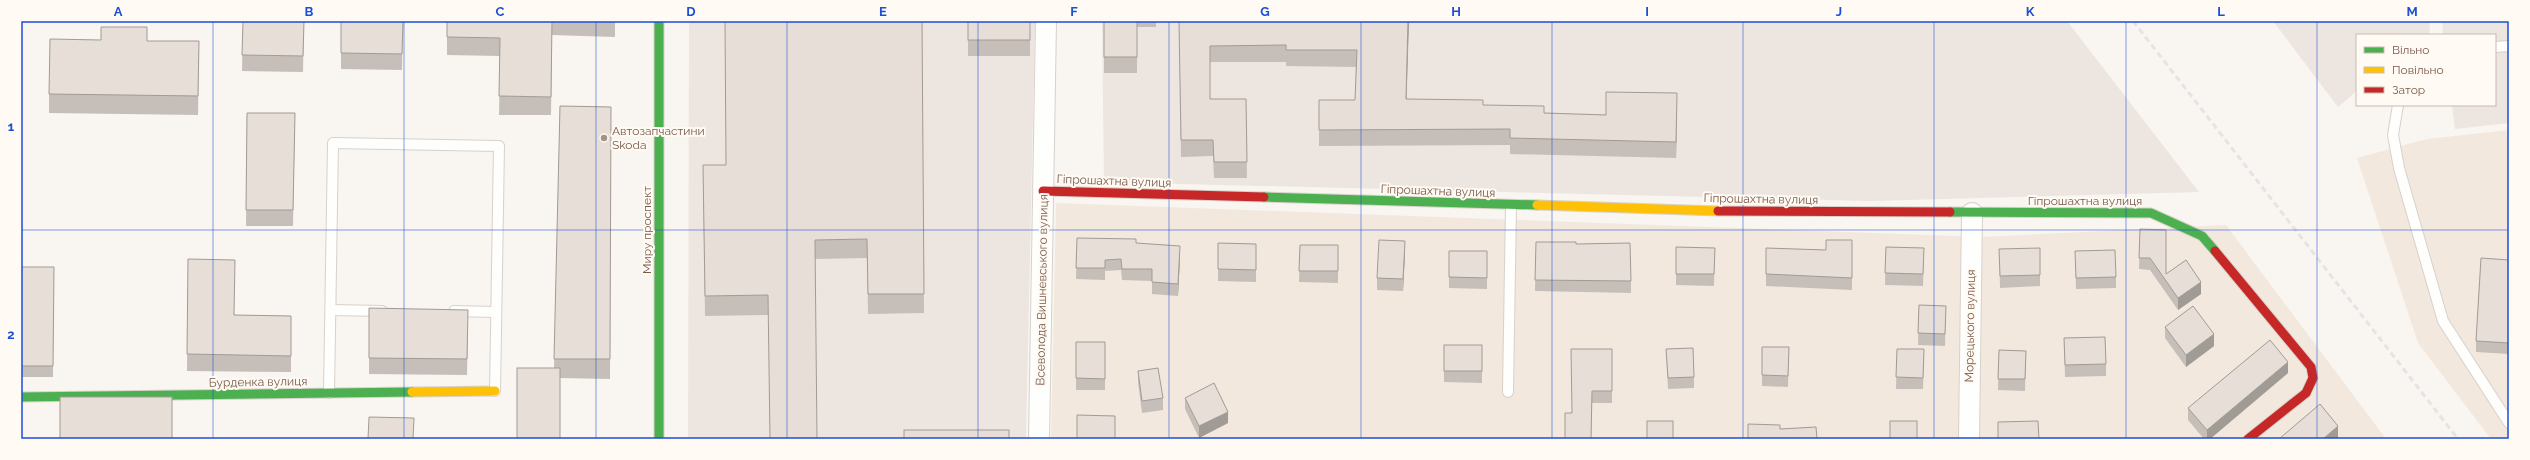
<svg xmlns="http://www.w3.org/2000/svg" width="2530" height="460" viewBox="0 0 2530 460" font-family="Raleway,sans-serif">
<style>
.residential{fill:#f2e8de}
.industrial{fill:#ede5e0}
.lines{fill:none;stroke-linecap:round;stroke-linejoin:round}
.lane-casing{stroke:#d7d1cb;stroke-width:12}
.street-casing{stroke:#d7d1cb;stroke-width:22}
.fast-casing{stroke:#d9d2cb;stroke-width:11}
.slow-casing{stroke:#d9d2cb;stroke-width:11}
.jam-casing{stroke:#d9d2cb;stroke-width:11}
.lane{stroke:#fefefd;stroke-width:10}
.street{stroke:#fefefd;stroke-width:20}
.fast{stroke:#4caf50;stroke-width:9}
.slow{stroke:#ffc107;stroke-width:9}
.jam{stroke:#c62828;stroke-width:9}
.rail{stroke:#e6e3e7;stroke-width:3;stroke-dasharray:6 4;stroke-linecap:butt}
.wall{fill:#c6bfb9}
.shaded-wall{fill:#a19b96}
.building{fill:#e6ded7;stroke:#a19b96}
.grid{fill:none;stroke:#1d4ed8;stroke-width:1;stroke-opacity:0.55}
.poi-dot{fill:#a69286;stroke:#fffaf3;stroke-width:1.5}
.labels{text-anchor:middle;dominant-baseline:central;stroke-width:4;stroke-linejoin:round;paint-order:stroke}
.poi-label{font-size:12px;fill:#7a5c4d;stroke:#fffaf3;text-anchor:start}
.street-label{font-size:12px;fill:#7a5c4d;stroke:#fffaf3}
.neatline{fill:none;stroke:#1d4ed8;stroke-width:1.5}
.grid-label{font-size:13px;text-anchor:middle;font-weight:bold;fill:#1d4ed8}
</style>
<rect width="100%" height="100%" fill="#f9f5f0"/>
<g class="residential">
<path d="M2509,130V439H2491L2418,343L2357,158L2427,139Z"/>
<path d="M1056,203L1982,237L2226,225L2386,439H1051Z"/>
</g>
<g class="industrial">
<path d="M689,21H1035L1026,439H688Z"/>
<path d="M1102,21H2067L2199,192L1870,201L1104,182Z"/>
<path d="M2273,21H2429L2430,32L2427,35H2357V91L2338,107Z"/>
<path d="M2442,21H2509V123L2455,129L2452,105H2495V35H2443Z"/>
</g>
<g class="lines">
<defs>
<g id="lane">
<path d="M2495,47L2509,46"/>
<path d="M2398,105L2393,135L2399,168L2443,321L2509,423"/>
<path d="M331,310L382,311"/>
<path d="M454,311L496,312"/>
<path d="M1508,392L1511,206"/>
<path d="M329,393L333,143L499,146L495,391"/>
</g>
<g id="street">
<path d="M1039,439L1046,21"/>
<path d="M1969,439L1972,213"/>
</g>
<g id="fast">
<path d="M659,21V439"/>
<path d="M1264,197L1537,205"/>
<path d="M1950,212L2151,213L2202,236L2215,251"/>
<path d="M21,397L412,392"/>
</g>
<g id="slow">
<path d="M1537,205L1718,211"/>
<path d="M412,392L495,391"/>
</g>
<g id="jam">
<path d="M1043,191L1264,197"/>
<path d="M1718,211L1950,212"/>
<path d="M2215,251L2311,367L2313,378L2306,393L2248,439"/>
</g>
</defs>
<use href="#lane" class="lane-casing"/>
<use href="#street" class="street-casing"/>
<use href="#fast" class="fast-casing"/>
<use href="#slow" class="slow-casing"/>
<use href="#jam" class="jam-casing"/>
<use href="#lane" class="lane"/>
<use href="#street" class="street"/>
<use href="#fast" class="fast"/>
<use href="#slow" class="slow"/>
<use href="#jam" class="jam"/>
<path class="rail" d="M2133,21L2458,439"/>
</g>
<g class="wall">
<path d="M243,21H304L303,72L242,71Z"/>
<path d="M341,21H403L402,70L341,69Z"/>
<path d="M447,21H615V37L552,35L551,115H499L500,56L447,55Z"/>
<path d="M922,21L924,313L868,314L867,258L815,259L768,315L705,316L703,165H726Z"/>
<rect x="968" y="21" width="62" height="35"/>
<path d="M1104,21H1156V27H1137V73H1104Z"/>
<path d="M1179,21H1409L1406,99L1483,105L1544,113L1606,115L1677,110L1676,158L1510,154V145L1319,146V100H1355L1356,67L1286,66V62H1210V99H1246L1247,178H1214L1213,156L1181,157Z"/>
<path d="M147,41H199L198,115L49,113V94Z"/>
<path d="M560,106L611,107L610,379L560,378L554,368Z"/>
<path d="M247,113H295L293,226H246Z"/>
<path d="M2140,229L2166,274L2201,294L2178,310L2150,270L2139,269Z"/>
<path d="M1077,238L1136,243L1180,257L1178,296L1152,294V281L1122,280L1121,270L1105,271V280L1076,279Z"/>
<path d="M1852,240V290L1766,286V248L1826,250Z"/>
<path d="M1536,242L1576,244L1631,281V293L1535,291Z"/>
<path d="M1218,243L1256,244V282L1218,281Z"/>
<path d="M1300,245H1338V283L1299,282Z"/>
<path d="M1676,247L1715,248L1714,286L1676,285Z"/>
<path d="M1886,247L1924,248L1923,286L1885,285Z"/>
<path d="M1999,249L2040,275V286L2000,288Z"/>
<path d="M1449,251H1487V289L1449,288Z"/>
<path d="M2075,251L2116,277V288L2076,289Z"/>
<path d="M1405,253L1403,291L1377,290V278Z"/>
<path d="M188,259L235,315L291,316V372L187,371Z"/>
<path d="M2509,260V354L2476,352V341Z"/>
<path d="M21,267H54L53,377H21Z"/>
<path d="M1919,305L1946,306L1945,346L1918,345Z"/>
<path d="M369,308L468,326L467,375L369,374Z"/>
<path d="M2165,327L2214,346L2186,367L2165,338Z"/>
<path d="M2064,338L2106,364V376L2065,377Z"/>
<rect x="1076" y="342" width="29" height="48"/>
<path d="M1444,345H1482V383L1444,382Z"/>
<path d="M1762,347H1789L1788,387L1762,386Z"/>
<path d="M1612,349V403H1592L1591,439L1572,413Z"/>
<path d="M1666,349L1694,377V388L1668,389Z"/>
<path d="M1897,349H1924L1923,389H1896Z"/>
<path d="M1999,350L2026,351L2025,391L1998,390Z"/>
<path d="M1138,371L1163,398V410L1142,413L1138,382Z"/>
<path d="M2288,373L2210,439H2204L2188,420V408Z"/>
<path d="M1185,398L1228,423L1199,438L1185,409Z"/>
</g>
<g class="shaded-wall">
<path d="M1408,21H1409L1406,115V99Z"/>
<path d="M1677,93V110L1676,158V142Z"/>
<path d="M1405,241V253L1403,291V279Z"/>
<path d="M1180,246V257L1178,296V284Z"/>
<path d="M2201,282V294L2178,310V298Z"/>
<path d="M2214,334V346L2186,367V355Z"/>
<path d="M2288,362V373L2210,439H2207V430Z"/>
<path d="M1228,412V423L1199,438V426Z"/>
<path d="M2338,426V438L2337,439H2323Z"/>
</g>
<g class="building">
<path d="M243,21H304L303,56L242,55Z"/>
<path d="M341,21H403L402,54L341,53Z"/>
<path d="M447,21H552L551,97L499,96L500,38L447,37Z"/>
<path d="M725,21H922L924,294H868L867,239L815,240L817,439H770L768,295L705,296L703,165H726Z"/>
<rect x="968" y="21" width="62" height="19"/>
<rect x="1104" y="21" width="33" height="36"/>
<path d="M1179,21H1408L1406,99L1483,100V105L1544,106V113L1606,115V92L1677,93L1676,142L1510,138V129L1319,130V100H1355L1357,50H1286V45L1210,46V99H1246L1247,162H1214L1213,140H1181Z"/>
<path d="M101,27H147V41H199L198,96L49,94L50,39L101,40Z"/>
<path d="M560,106L611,107L610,359H554Z"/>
<path d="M247,113H295L293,210H246Z"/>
<path d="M2140,229L2166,230V274L2186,260L2201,282L2178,298L2150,258H2139Z"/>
<path d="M1077,238L1136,239V243L1180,246L1178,284L1152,282V269H1122L1121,259L1105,260V268H1076Z"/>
<path d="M1379,240L1405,241L1403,279L1377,278Z"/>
<path d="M1826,240H1852V278L1766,274V248L1826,250Z"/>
<path d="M1536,242H1576V244L1630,243L1631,281L1535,280Z"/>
<path d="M1218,243L1256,244V270L1218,269Z"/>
<path d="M1300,245H1338V271H1299Z"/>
<path d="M1676,247L1715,248L1714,274H1676Z"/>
<path d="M1886,247L1924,248L1923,274L1885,273Z"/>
<path d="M2040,248V275L2000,276L1999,249Z"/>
<path d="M2115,250L2116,277L2076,278L2075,251Z"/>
<path d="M1449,251H1487V278L1449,277Z"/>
<path d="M2481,258L2509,260V343L2476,341Z"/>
<path d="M188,259L235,260L234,315L291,316V356L187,354Z"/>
<path d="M21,267H54L53,366H21Z"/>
<path d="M1919,305L1946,306L1945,334L1918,333Z"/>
<path d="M2193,306L2214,334L2186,355L2165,327Z"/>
<path d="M369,308L468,310L467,359L369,358Z"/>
<path d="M2105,337L2106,364L2065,365L2064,338Z"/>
<path d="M2270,340L2288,362L2207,430L2188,408Z"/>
<path d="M1076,342H1105V379L1076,378Z"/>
<rect x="1444" y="345" width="38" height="26"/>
<path d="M1762,347H1789L1788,376L1762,375Z"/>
<path d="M1693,348L1694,377L1668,378L1666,349Z"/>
<path d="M1571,349H1612V391H1592L1591,439H1565V413H1572Z"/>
<path d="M1897,349H1924L1923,378L1896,377Z"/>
<path d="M1999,350L2026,351L2025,379H1998Z"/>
<rect x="517" y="368" width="43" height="71"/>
<path d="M1158,368L1163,398L1142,401L1138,371Z"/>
<path d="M1214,383L1228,412L1199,426L1185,398Z"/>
<rect x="60" y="397" width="112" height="42"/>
<path d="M2320,404L2338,426L2323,439H2279Z"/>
<path d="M1077,415L1115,416V439H1077Z"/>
<path d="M369,417L414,418L413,439H368Z"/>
<rect x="1647" y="421" width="26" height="18"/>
<rect x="1890" y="421" width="27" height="18"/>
<path d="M2038,421L2039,439H1998V422Z"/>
<path d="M1748,424L1780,425V429L1816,427L1817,439H1748Z"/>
<rect x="904" y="430" width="105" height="9"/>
</g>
<path class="grid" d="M213,21V439M404,21V439M596,21V439M787,21V439M978,21V439M1169,21V439M1361,21V439M1552,21V439M1743,21V439M1934,21V439M2126,21V439M2317,21V439M21,230H2509"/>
<circle class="poi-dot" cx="604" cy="138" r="4"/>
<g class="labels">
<g class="poi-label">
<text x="612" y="131">Автозапчастини<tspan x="612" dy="14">Skoda</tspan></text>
</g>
<g class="street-label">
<text transform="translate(1114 181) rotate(2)">Гіпрошахтна вулиця</text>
<text transform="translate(1438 191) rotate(2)">Гіпрошахтна вулиця</text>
<text transform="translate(1761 199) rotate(1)">Гіпрошахтна вулиця</text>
<text x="2085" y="201">Гіпрошахтна вулиця</text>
<text transform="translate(647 230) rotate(-90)">Миру проспект</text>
<text transform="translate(1042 290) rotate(-89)">Всеволода Вишневського вулиця</text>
<text transform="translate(1970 326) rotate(-89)">Морецького вулиця</text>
<text transform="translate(258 382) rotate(-1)">Бурденка вулиця</text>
</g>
</g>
<rect width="2530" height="460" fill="none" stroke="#fffaf3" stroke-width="44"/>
<rect x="2356" y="34" width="140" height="72" fill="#fffaf3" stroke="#cabbb1"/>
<rect x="2364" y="47" width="20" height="6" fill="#4caf50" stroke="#cabbb1"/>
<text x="2392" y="54" font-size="12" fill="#7a5c4d">Вільно</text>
<rect x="2364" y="67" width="20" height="6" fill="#ffc107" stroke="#cabbb1"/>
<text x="2392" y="74" font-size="12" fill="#7a5c4d">Повільно</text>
<rect x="2364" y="87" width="20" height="6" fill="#c62828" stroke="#cabbb1"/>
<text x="2392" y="94" font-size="12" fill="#7a5c4d">Затор</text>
<rect x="22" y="22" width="2486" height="416" class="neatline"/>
<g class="grid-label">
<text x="118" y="16">A</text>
<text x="309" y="16">B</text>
<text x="500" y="16">C</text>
<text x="691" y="16">D</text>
<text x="883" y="16">E</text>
<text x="1074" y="16">F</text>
<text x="1265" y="16">G</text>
<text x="1456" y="16">H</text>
<text x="1647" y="16">I</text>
<text x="1839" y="16">J</text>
<text x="2030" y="16">K</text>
<text x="2221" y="16">L</text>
<text x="2412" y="16">M</text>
<text x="11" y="131">1</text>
<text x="11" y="339">2</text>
</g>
</svg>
